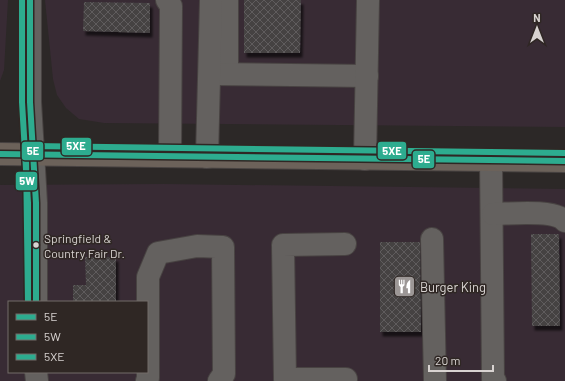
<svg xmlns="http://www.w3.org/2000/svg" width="565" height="381" viewBox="0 0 565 381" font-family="Barlow,sans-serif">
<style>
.commercial{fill:#382b34;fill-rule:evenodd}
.building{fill:url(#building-cross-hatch);filter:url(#shadow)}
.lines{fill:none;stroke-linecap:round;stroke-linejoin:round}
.minor-casing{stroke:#484342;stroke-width:24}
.major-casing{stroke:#484342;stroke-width:24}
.minor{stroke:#64615f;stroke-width:22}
.major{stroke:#6c625a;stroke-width:22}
.bus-1-casing{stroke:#2f2724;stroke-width:9}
.bus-2-casing{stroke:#2f2724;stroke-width:9}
.bus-3-casing{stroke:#2f2724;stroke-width:9}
.bus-1{stroke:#2dac8f;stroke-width:6}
.bus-2{stroke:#2dac8f;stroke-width:6}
.bus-3{stroke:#2dac8f;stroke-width:6}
.bus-dot{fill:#d8d3d1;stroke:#2f2724;stroke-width:1.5}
.labels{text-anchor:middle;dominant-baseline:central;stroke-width:3;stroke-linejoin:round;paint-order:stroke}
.bus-label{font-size:12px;fill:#d8d3d1;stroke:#2f2724;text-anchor:start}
.poi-label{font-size:13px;fill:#d8d3d1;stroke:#2f2724;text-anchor:start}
.line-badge{stroke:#2f2724;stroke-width:1.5}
.badge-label{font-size:11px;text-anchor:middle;font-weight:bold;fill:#fff}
</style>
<defs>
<pattern id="building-cross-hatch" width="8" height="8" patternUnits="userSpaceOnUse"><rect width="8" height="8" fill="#454243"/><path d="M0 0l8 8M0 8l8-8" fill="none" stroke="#5f5c5d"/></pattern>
<filter id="shadow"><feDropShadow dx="2.5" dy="4.5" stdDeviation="1" flood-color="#0009"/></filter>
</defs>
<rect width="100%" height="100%" fill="#2c2827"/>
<g class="commercial">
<path d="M0,0H8L4,70L0,81Z"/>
<path d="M45,0H565V127L104,123L79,119L66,108L57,95L53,79Z"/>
<path d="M164,184L565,189V381H0V185ZM9,302H147V372H9Z"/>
</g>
<g class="building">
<path d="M244,0H301L300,53H244Z"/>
<path d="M84,2L150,3V33L83,31Z"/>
<path d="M531,234H559L560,326H532Z"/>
<path d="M380,242H420L421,332H380Z"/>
<path d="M85,257H116V302H73V285H86Z"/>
</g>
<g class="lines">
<defs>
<g id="minor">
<path d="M30,0V102L36,203V302"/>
<path d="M167,0L171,6L170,156"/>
<path d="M227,0V74"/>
<path d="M210,74L367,76"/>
<path d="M207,157L211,0"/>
<path d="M365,159L368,0"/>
<path d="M491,160L493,379L495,381"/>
<path d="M493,214C509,214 554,209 565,221"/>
<path d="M432,239L435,381"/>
<path d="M345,244L283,245L285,379H346"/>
<path d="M36,372L37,381"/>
<path d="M147,381L148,378V277L158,253L197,246L223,247L224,374L219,381"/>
</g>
<path id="major" d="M0,154L565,161"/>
</defs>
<use href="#minor" class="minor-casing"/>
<use href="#major" class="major-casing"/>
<use href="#minor" class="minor"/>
<use href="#major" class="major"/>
<defs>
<g id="bus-1">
<path d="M30,0V102L36,203V302"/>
<path d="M0,154L565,161"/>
</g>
<path id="bus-2" d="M22,0V102L28,203V302"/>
<path id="bus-3" d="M28,302L26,154L28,149L32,146L565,153"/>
</defs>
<use href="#bus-1" class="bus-1-casing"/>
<use href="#bus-2" class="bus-2-casing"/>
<use href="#bus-3" class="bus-3-casing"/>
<use href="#bus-1" class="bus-1"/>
<use href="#bus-2" class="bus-2"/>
<use href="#bus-3" class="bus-3"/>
</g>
<defs>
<symbol id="restaurant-square" viewBox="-11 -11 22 22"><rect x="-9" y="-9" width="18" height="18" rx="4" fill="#9c9796" stroke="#2f2724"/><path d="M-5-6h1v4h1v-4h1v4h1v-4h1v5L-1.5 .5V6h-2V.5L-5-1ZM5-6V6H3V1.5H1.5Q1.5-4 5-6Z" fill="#fff"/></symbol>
</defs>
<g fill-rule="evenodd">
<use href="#restaurant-square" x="392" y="274" width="25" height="25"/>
</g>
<circle class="bus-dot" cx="36" cy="245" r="3.5"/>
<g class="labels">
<g class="bus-label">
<text x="44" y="238">Springfield &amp;<tspan x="44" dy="15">Country Fair Dr.</tspan></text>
</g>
<g class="poi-label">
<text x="420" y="287">Burger King</text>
</g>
</g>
<g class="line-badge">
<rect x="61" y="137" width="31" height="19" rx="4" fill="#2dac8f"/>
<rect x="377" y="141" width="30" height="19" rx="4" fill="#2dac8f"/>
<rect x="21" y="141" width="23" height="20" rx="4" fill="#2dac8f"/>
<rect x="412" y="150" width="23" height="19" rx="4" fill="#2dac8f"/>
<rect x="15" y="171" width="23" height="20" rx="4" fill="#2dac8f"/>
</g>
<g class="badge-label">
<text x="76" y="150">5XE</text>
<text x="392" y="155">5XE</text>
<text x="33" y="155">5E</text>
<text x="424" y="163">5E</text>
<text x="27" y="185">5W</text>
</g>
<rect x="8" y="301" width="140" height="72" fill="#2f2724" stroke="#736c69"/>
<rect x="16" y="314" width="20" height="6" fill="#2dac8f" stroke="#736c69"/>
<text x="44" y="321" font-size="12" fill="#d8d3d1">5E</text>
<rect x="16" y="334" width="20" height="6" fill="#2dac8f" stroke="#736c69"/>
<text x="44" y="341" font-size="12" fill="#d8d3d1">5W</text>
<rect x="16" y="354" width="20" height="6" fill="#2dac8f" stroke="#736c69"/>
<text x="44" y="361" font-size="12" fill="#d8d3d1">5XE</text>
<g transform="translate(537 28)" stroke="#2f2724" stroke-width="3" paint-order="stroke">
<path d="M0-3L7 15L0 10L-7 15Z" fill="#d8d3d1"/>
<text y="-6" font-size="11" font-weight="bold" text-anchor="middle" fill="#d8d3d1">N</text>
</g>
<path d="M429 365v6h64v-6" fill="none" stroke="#d8d3d1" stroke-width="2"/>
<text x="435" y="365" font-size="12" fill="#d8d3d1" stroke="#2f2724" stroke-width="3" paint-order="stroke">20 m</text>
</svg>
